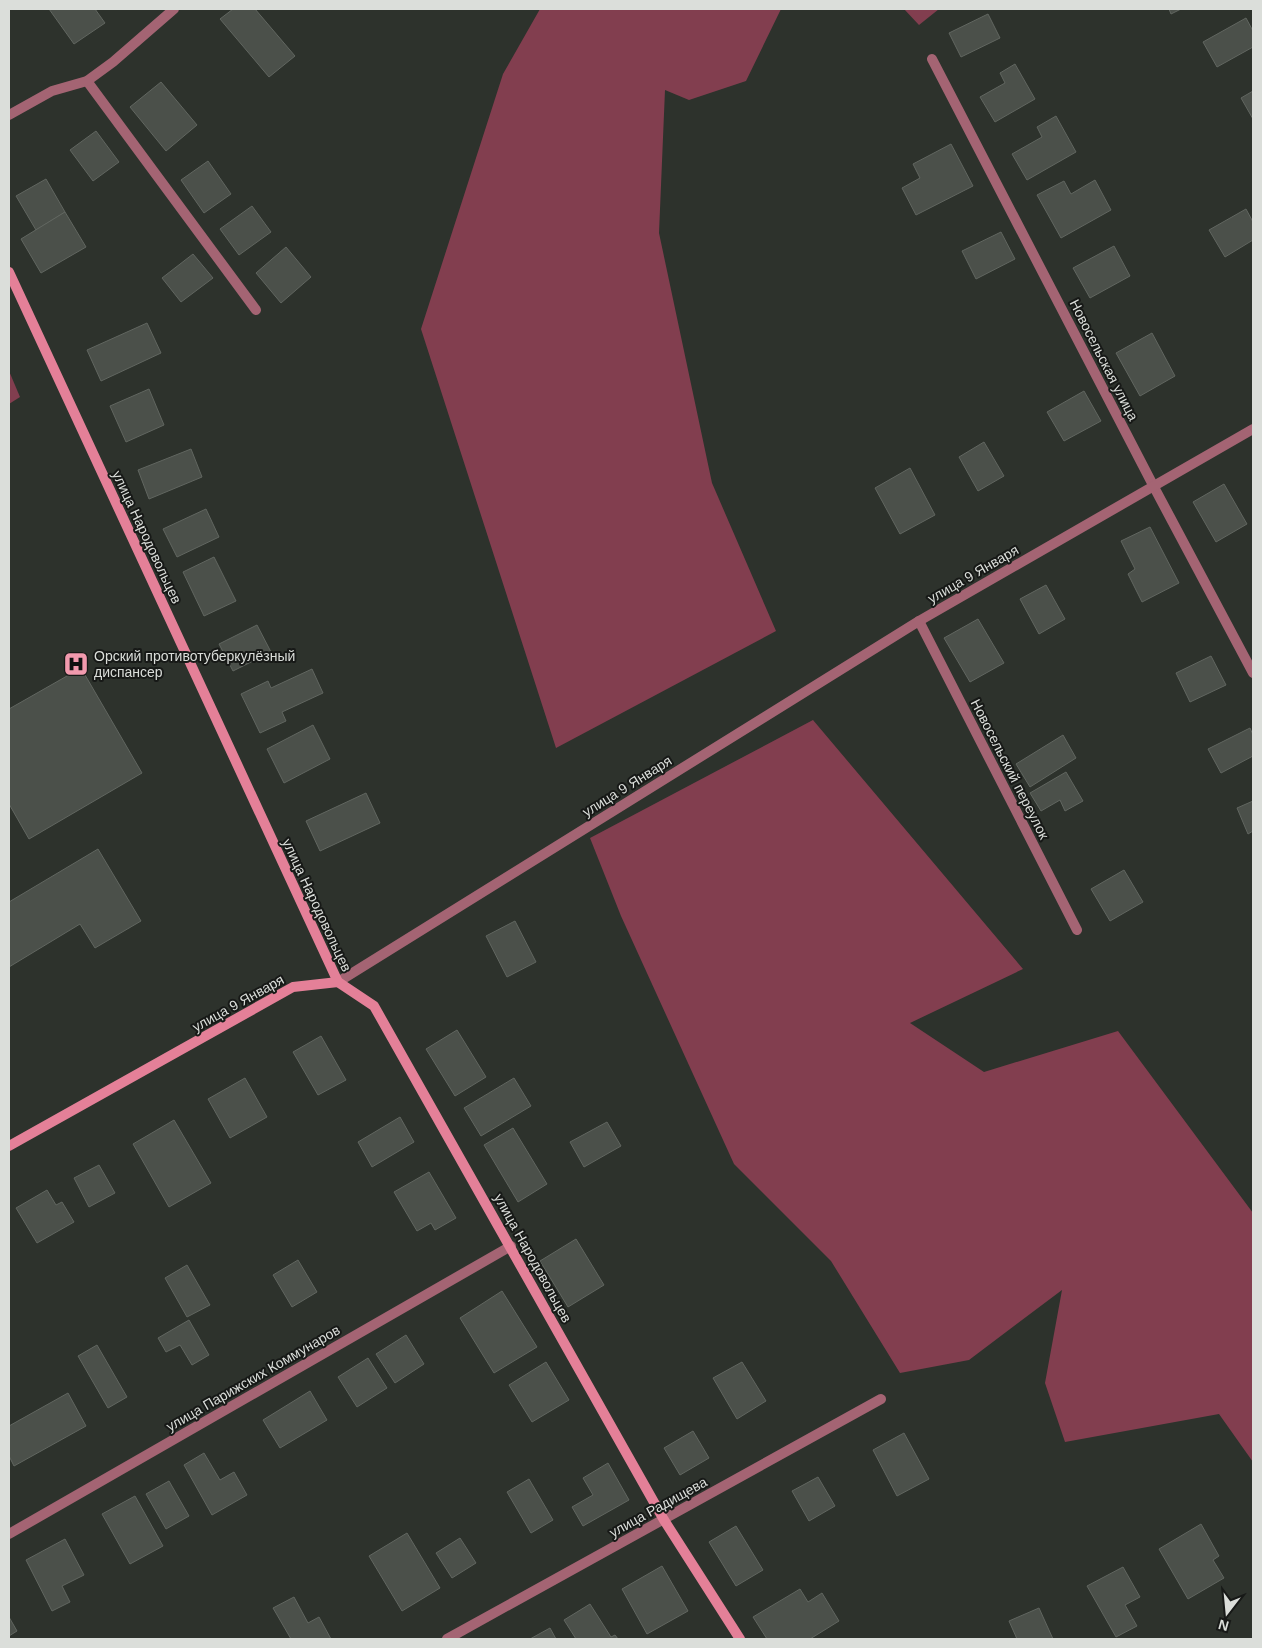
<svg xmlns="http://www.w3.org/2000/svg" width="1262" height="1648" viewBox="0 0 1262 1648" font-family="Arial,sans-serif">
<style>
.green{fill:#823e4f}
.building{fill:#4b504a;stroke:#616660}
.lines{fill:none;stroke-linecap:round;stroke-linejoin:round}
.lane{stroke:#a46473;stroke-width:10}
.street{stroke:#a46473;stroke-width:10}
.secondary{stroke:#e48098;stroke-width:10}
.labels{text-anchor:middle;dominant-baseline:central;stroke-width:4;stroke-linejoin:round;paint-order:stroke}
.street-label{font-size:14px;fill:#dbdeda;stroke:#171917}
.poi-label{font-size:14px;fill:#dbdeda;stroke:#171917;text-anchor:start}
</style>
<rect width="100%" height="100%" fill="#2d322c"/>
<g class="green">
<path d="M540,9H781L746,81L689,100L665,90L659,233L712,483L776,631L556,748L421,329L503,74Z"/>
<path d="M904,9H939L919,25Z"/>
<path d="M9,371L20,397L9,404Z"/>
<path d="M813,720L1023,969L910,1023L984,1072L1118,1031L1253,1213V1462L1219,1414L1065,1442L1045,1383L1062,1290L969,1360L900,1373L831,1261L734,1164L621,916L590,838Z"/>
</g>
<g class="building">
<path d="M49,9H95L105,23L74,44Z"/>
<path d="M233,9H255L295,56L269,77L220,19Z"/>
<path d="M1169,9H1181L1171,14Z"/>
<path d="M988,14L1000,38L961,57L949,33Z"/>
<path d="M1246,18L1253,31V47L1217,67L1203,42Z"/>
<path d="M1015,64L1035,99L995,122L980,97L1005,83L1000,73Z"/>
<path d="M161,82L197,125L166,151L130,107Z"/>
<path d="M1253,91V119L1241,98Z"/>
<path d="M1056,116L1076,152L1027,180L1012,154L1042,137L1037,127Z"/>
<path d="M96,131L119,162L93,181L70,150Z"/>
<path d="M951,144L973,186L916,215L902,188L920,178L913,164Z"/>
<path d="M208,161L231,194L204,213L181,180Z"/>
<path d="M46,179L65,212L36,230L16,196Z"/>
<path d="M1095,180L1111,210L1061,238L1037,195L1064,181L1071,194Z"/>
<path d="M252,206L271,232L239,255L220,229Z"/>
<path d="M1246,209L1253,222V240L1225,257L1209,230Z"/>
<path d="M65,212L86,247L41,273L21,239Z"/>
<path d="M1001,232L1015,259L976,279L962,251Z"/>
<path d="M1114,246L1130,276L1090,298L1073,268Z"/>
<path d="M286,247L311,277L281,303L256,273Z"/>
<path d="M193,254L213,278L181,302L162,278Z"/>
<path d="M147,323L161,353L101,381L87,350Z"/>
<path d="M1152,333L1175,376L1140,396L1116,353Z"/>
<path d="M149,389L164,425L126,442L110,406Z"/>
<path d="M1084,391L1101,421L1064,441L1047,412Z"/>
<path d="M984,442L1004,476L978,491L959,457Z"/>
<path d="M191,449L202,477L149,499L138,470Z"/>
<path d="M910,468L935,515L900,534L875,488Z"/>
<path d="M1224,484L1247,524L1216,542L1193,502Z"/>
<path d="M206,509L219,537L177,557L163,529Z"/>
<path d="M1150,527L1179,583L1142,602L1128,574L1135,569L1121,541Z"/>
<path d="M214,557L236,601L204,616L183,572Z"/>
<path d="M1046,585L1065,619L1039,634L1020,599Z"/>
<path d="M978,619L1004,663L970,682L944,638Z"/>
<path d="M257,625L271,652L233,671L219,644Z"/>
<path d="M1211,656L1226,685L1190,702L1176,673Z"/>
<path d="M81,668L142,773L29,839L9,804V709Z"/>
<path d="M312,669L323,693L282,712L286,721L260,733L241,694L268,681L271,688Z"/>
<path d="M313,725L330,759L284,783L267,749Z"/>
<path d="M1250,728L1253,735V756L1221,773L1208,749Z"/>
<path d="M1063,735L1076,758L1030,787L1016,764Z"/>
<path d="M1066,772L1083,801L1065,811L1060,800L1041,811L1030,793Z"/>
<path d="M366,793L380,823L320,851L306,821Z"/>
<path d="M1253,801V831L1248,834L1237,808Z"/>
<path d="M98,849L141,921L95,948L80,924L9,967V902Z"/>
<path d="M1124,870L1143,902L1110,921L1091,889Z"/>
<path d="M515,921L536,962L507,977L486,936Z"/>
<path d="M457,1030L486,1077L455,1096L426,1049Z"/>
<path d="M321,1036L346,1080L318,1095L293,1052Z"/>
<path d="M245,1078L267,1117L230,1138L208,1099Z"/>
<path d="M514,1078L531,1106L481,1136L464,1108Z"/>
<path d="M400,1117L414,1142L372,1167L358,1142Z"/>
<path d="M174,1120L211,1183L169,1207L133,1144Z"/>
<path d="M607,1122L621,1146L584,1167L570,1142Z"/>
<path d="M513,1128L547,1184L518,1202L484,1145Z"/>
<path d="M99,1165L115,1193L89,1207L74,1178Z"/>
<path d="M429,1172L456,1218L435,1230L431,1223L417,1231L394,1192Z"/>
<path d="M47,1190L56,1205L62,1202L74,1222L37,1243L16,1208Z"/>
<path d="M576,1239L604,1285L568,1307L540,1261Z"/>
<path d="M298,1260L317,1292L292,1307L273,1275Z"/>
<path d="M187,1265L210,1305L187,1317L165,1278Z"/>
<path d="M502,1291L537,1347L494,1373L460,1318Z"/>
<path d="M189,1320L209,1355L192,1365L180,1345L166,1352L158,1338Z"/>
<path d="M406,1335L424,1364L395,1383L376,1354Z"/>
<path d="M97,1345L127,1397L108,1408L78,1356Z"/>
<path d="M368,1358L387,1388L357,1407L338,1377Z"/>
<path d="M546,1362L569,1400L532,1422L509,1385Z"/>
<path d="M742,1362L766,1401L737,1419L713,1378Z"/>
<path d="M310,1391L327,1420L280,1448L263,1420Z"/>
<path d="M68,1393L86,1426L14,1466L9,1456V1426Z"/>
<path d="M693,1431L709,1458L680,1475L664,1448Z"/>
<path d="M904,1433L929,1479L897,1496L873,1450Z"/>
<path d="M204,1453L220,1480L234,1472L247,1495L212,1515L184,1465Z"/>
<path d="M608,1463L629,1500L583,1526L572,1507L593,1495L583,1478Z"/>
<path d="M818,1477L835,1506L809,1521L792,1491Z"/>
<path d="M529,1479L553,1520L531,1533L507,1492Z"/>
<path d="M169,1481L189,1516L166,1529L146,1494Z"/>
<path d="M135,1496L163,1546L130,1564L102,1514Z"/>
<path d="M1201,1524L1219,1556L1213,1560L1224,1578L1188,1599L1159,1549Z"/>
<path d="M736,1526L763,1570L736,1586L709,1542Z"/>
<path d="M407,1533L440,1588L402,1611L369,1556Z"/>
<path d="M460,1538L476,1563L452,1578L436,1553Z"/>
<path d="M65,1539L84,1575L62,1586L70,1602L52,1611L26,1560Z"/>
<path d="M662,1566L688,1611L647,1634L622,1589Z"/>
<path d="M1123,1567L1140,1597L1125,1605L1137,1626L1116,1637L1087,1586Z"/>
<path d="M800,1589L808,1602L822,1593L839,1621L810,1639H767L753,1617Z"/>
<path d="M294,1597L308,1623L319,1617L331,1639H291L273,1608Z"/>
<path d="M590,1604L611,1637L615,1635L618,1639H576L564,1620Z"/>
<path d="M1039,1608L1053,1639H1017L1009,1621Z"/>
<path d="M9,1617L17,1631L9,1636Z"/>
<path d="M550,1628L556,1639H530Z"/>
</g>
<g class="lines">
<path class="lane" d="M87,81L256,310"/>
<g class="street">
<path d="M932,59L1154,487L1253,673"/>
<path d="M9,115L52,91L87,81L113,62L174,9"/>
<path d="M919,621L1077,930"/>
<path d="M338,982L919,621L1253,429"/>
<path d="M9,1534L511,1246"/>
<path d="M447,1639L881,1399"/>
</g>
<g class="secondary">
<path d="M9,272L338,982L374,1006L664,1520L740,1639"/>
<path d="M9,1146L293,987L338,982"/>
</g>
</g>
<defs>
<symbol id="hospital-square" viewBox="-11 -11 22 22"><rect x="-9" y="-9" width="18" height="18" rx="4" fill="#f29aae" stroke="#171917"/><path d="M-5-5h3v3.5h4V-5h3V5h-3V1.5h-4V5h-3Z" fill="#111"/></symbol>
</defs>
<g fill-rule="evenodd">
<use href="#hospital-square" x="62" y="650" width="28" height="28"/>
</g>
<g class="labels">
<g class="street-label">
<text transform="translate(1104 360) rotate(63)">Новосельская улица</text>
<text transform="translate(147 537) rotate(65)">улица Народовольцев</text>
<text transform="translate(973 574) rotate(-30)">улица 9 Января</text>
<text transform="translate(1010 769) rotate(63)">Новосельский переулок</text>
<text transform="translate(627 786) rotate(-32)">улица 9 Января</text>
<text transform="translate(317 905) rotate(65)">улица Народовольцев</text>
<text transform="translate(238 1003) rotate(-29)">улица 9 Января</text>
<text transform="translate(533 1258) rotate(61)">улица Народовольцев</text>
<text transform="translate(253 1378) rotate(-30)">улица Парижских Коммунаров</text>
<text transform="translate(658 1507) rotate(-29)">улица Радищева</text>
</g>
<g class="poi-label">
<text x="94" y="656">Орский противотуберкулёзный<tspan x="94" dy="16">диспансер</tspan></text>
</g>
</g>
<rect width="1262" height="1648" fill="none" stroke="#dbdeda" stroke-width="20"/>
<g transform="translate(1227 1613) rotate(196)" stroke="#171917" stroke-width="4" paint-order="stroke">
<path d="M0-4L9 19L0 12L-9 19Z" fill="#dbdeda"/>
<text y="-8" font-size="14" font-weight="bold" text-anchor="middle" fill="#dbdeda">N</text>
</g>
</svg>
